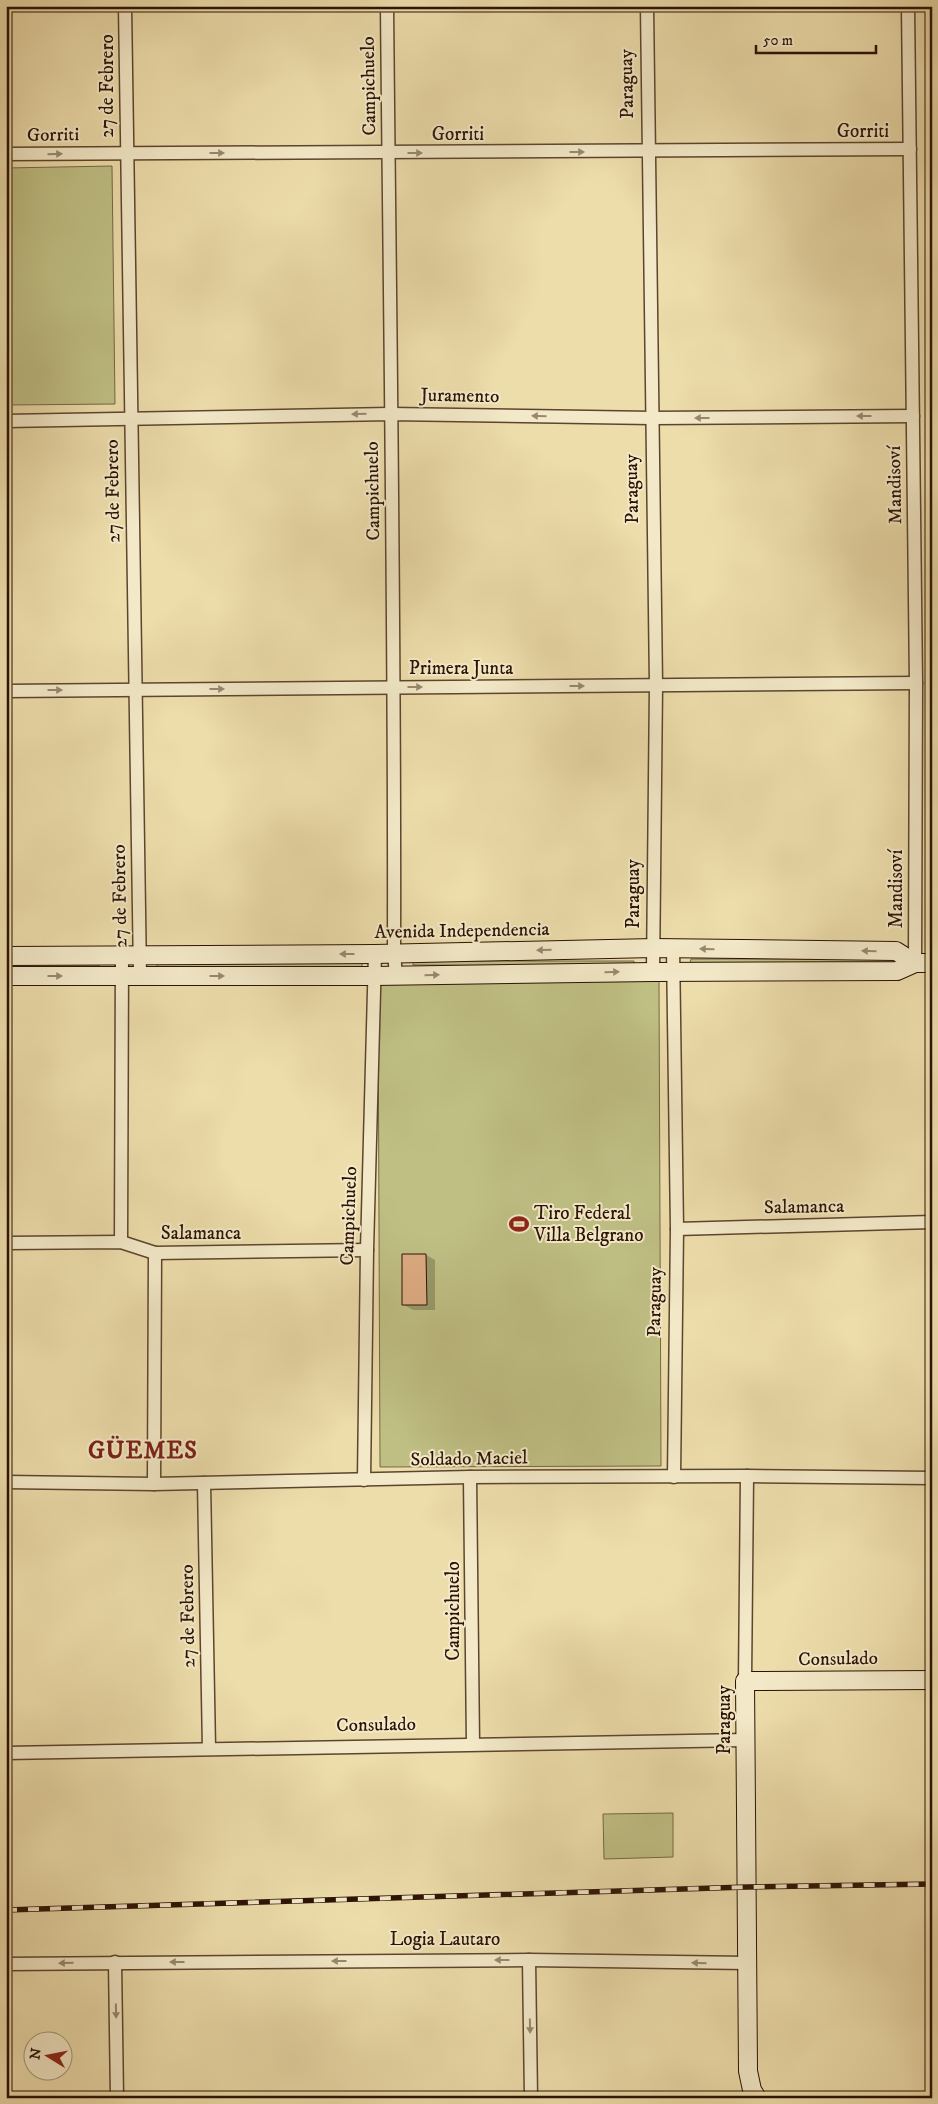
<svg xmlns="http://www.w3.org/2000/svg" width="938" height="2104" viewBox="0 0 938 2104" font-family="'IM FELL DW Pica',serif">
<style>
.green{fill:#bfbf84;stroke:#756844}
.shadow{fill:#0003}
.building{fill:#ddab82;stroke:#2b1204}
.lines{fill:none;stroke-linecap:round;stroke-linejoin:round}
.street-casing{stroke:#5c452e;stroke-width:15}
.secondary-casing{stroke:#2b1204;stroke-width:20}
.street{stroke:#f3e9c8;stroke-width:12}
.secondary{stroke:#f3e9c8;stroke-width:18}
.rail-casing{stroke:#2b1204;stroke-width:5.5}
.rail{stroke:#f3e9c8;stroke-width:4;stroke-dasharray:11;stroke-linecap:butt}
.oneway{fill:#998870}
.labels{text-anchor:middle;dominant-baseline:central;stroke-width:4;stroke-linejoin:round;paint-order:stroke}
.street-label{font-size:19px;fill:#2b1204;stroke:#f3e9c8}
.poi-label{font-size:19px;fill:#2b1204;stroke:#f3e9c8;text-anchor:start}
.district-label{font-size:24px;font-weight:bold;letter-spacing:1px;fill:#7a1f14;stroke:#f3e9c8}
</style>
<rect width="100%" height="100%" fill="#edddab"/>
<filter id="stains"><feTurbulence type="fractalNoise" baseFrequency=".004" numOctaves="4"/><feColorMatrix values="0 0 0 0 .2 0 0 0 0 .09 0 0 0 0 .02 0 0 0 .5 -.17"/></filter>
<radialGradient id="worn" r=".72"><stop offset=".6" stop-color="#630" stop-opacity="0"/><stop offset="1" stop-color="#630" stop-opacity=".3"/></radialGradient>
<g class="green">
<path d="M112,166L115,404L6,405V168Z"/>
<path d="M691,959H895V963H690Z"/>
<path d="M413,961H634V966L413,965Z"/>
<rect x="157" y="962" width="205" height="5"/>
<rect x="6" y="965" width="93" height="4"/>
<path d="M659,981L661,1466L380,1467L378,982Z"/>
<path d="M673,1813V1857L604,1859L603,1814Z"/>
</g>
<path class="shadow" d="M426,1255L435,1260V1310H413L404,1305Z"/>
<path class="building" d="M402,1254H426L427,1305H402Z"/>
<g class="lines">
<defs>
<g id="street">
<path d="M125,6L140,975"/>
<path d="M387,6C390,322 395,638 394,953L396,976"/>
<path d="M647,6L656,685L653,972"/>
<path d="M908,6L916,683L915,963"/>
<path d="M6,154L910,149"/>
<path d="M6,421L390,414L652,418L913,416"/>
<path d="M6,691L916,683"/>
<path d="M673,948L677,1229L674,1477"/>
<path d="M677,1229L932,1222"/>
<path d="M121,1242L122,954"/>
<path d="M6,1243L121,1242L155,1253L367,1250"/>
<path d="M470,1477L473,1744"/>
<path d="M364,1480L367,1250L375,954"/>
<path d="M6,1482L154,1484L470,1477L747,1476L932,1478"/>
<path d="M204,1483L209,1748"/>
<path d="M154,1484L155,1253"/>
<path d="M745,1681L747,1476"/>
<path d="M6,1753L746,1740"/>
<path d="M529,1960L531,2098"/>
<path d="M115,1962L117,2098"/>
<path d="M6,1964L529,1960L748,1963"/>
</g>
<g id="secondary">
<path d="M6,956L375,954L654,948L896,951L915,963"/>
<path d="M6,976H375L653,972L897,971L915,963H932"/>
<path d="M757,2098L752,2090L748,2071L745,1681L932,1680"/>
</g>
</defs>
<use href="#street" class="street-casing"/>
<use href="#secondary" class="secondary-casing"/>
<use href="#street" class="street"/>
<use href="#secondary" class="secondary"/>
<defs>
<path id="rail" d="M6,1910L747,1887L932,1884"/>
</defs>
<use href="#rail" class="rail-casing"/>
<use href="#rail" class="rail"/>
</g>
<defs><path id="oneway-solid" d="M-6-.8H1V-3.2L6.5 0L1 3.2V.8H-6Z" transform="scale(1.25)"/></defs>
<g class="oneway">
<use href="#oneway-solid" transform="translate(577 152)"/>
<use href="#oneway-solid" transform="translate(217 153)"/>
<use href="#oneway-solid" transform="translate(415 153)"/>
<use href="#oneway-solid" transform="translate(55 154) rotate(-1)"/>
<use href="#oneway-solid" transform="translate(359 414) rotate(179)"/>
<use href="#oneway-solid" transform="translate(539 416) rotate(-179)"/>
<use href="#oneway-solid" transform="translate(864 416) rotate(180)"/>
<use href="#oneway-solid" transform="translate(702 418) rotate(180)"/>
<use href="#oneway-solid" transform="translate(577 686)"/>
<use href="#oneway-solid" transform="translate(415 687)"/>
<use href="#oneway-solid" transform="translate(217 689)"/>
<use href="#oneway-solid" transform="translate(55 690)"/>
<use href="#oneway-solid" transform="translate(707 949) rotate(-179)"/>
<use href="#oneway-solid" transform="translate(544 950) rotate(179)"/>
<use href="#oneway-solid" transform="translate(869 951) rotate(-179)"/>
<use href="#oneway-solid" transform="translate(347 954) rotate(180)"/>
<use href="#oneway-solid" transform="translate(612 972) rotate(-1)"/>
<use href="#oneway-solid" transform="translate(432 975) rotate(-1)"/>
<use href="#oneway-solid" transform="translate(55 976)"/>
<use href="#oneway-solid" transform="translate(217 976)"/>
<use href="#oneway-solid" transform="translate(502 1960) rotate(180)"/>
<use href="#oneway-solid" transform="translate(339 1961) rotate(180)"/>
<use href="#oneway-solid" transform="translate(177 1962) rotate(180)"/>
<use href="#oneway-solid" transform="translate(66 1963) rotate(179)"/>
<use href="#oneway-solid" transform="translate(699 1963) rotate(-179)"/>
<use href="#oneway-solid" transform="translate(116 2011) rotate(89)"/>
<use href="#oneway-solid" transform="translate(530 2026) rotate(89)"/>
</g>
<defs>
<symbol id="stadium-bare" viewBox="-9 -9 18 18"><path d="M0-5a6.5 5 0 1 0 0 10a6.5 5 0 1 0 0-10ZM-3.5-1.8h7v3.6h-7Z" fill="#8f2418" stroke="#f3e9c8" stroke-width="2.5" paint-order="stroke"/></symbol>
</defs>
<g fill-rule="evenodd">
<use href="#stadium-bare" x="505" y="1210" width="28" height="28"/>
</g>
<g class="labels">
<g class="street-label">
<text transform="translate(627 84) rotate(-91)">Paraguay</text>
<text transform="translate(107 86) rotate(-90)">27 de Febrero</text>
<text transform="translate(369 86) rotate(-91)">Campichuelo</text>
<text x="863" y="131">Gorriti</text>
<text x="458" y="134">Gorriti</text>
<text transform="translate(53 135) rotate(-1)">Gorriti</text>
<text transform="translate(460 396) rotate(1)">Juramento</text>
<text transform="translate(895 485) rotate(-91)">Mandisoví</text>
<text transform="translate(632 489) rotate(-91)">Paraguay</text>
<text transform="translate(113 491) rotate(-91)">27 de Febrero</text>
<text transform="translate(373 491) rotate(-91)">Campichuelo</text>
<text x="461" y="668">Primera Junta</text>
<text transform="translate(896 889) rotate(-90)">Mandisoví</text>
<text transform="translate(633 894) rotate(-90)">Paraguay</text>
<text transform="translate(120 896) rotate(-91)">27 de Febrero</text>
<text transform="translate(462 931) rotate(-1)">Avenida Independencia</text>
<text transform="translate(804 1207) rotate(-1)">Salamanca</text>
<text transform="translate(349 1216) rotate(-88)">Campichuelo</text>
<text x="201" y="1233">Salamanca</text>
<text transform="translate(655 1302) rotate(-89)">Paraguay</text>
<text transform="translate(469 1459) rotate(-1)">Soldado Maciel</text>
<text transform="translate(453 1611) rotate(-90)">Campichuelo</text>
<text transform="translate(188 1616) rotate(-91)">27 de Febrero</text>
<text transform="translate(838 1659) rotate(-1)">Consulado</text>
<text transform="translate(724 1720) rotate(-90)">Paraguay</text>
<text transform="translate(376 1725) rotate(-1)">Consulado</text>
<text x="445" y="1939">Logia Lautaro</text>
</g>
<g class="poi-label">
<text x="534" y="1213">Tiro Federal<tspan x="534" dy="22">Villa Belgrano</tspan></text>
</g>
<g class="district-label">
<text x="143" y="1451">GÜEMES</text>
</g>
</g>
<rect width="938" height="2104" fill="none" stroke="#edddab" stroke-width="25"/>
<rect x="8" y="8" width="923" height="2089" fill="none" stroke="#2b1204" stroke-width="2.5"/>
<rect x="12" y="12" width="913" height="2079" fill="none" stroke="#2b1204"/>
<g transform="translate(48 2056) rotate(280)"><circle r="24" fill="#f3e9c8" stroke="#a3937a"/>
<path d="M0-4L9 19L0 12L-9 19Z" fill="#8f2418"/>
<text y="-8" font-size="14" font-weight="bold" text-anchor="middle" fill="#2b1204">N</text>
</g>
<path d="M756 45v8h120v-8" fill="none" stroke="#2b1204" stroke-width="2.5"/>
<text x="763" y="45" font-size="15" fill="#2b1204" stroke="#f3e9c8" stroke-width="4" paint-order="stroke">50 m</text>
<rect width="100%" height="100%" filter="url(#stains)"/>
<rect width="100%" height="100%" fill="url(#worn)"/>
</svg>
